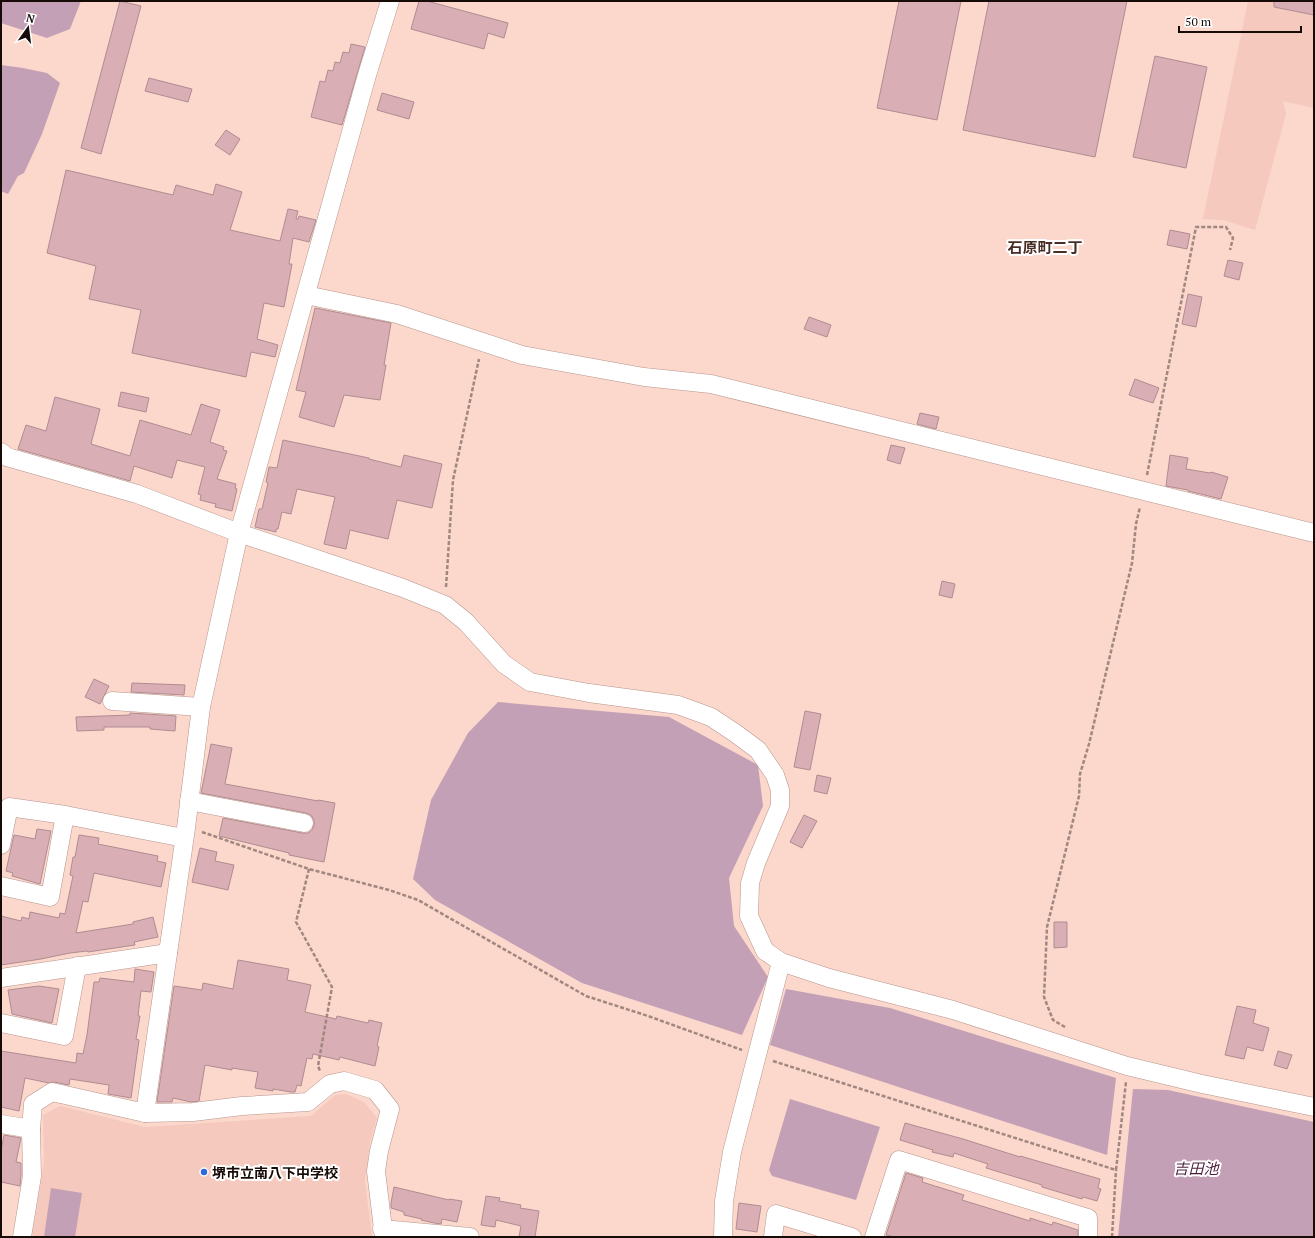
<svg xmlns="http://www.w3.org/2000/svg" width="1315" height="1238" viewBox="0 0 1315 1238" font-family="'PT Serif','Noto Sans JP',serif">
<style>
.built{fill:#f5c9bd}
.water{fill:#c3a0b5}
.building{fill:#d9afb5;stroke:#af8c91}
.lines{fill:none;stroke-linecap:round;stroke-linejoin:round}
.minor-casing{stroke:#b7958c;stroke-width:19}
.path{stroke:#a1877f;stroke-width:2.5;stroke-dasharray:4 2;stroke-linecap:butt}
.minor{stroke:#fff;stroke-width:18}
.poi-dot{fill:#2e6bd8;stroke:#fff;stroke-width:1.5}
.labels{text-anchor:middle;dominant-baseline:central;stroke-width:4;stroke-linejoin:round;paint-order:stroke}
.poi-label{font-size:14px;font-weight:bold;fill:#170b08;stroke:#fff;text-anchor:start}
.neighbourhood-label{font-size:15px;font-weight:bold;fill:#492e26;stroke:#fff}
.water-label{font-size:15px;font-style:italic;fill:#4a1d3b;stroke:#fff}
</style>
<rect width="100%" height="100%" fill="#fbd7cc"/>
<g class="built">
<path d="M1248,1H1314V108L1283,101L1286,114L1255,230L1223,220L1203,219Z"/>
<path d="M346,1094L364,1102L377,1118L370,1142L365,1181L372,1237H32L44,1162L43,1115L60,1106L145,1127L311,1116L335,1095Z"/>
</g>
<g class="water">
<path d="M1,1H81L70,29L47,38L1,23Z"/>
<path d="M1,65L23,68L47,73L60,83L42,134L24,173L18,176L8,194L1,191Z"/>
<path d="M498,702L669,717L758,765L763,806L729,878L734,926L768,977L742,1035L582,983L435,900L413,879L431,800L468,733Z"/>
<path d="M786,989L890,1008L1116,1078L1107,1155L770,1045Z"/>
<path d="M1133,1089L1168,1090L1314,1122V1237H1118Z"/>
<path d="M790,1099L880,1127L856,1200L772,1176L769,1170Z"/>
<path d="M51,1188L82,1193L75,1237H44Z"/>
</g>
<g class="building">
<path d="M120,1L141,6L101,154L81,148Z"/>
<path d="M419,1H427L508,23L504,38L488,33L484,49L411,29Z"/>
<path d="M899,1H961L937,120L877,108Z"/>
<path d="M989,1H1127L1095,157L963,130Z"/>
<path d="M1274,1H1314V15L1274,7Z"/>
<path d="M351,44L365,47L342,125L311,117L320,81L325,82L328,70L333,71L335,62L340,63L343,52L349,53Z"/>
<path d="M1155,56L1207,67L1186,168L1133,157Z"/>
<path d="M149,78L192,89L188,102L145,91Z"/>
<path d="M382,93L414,102L409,119L377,110Z"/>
<path d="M226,130L240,139L230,155L215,145Z"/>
<path d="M66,170L173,195L176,185L213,195L216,184L242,192L230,230L280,241L288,209L298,211L296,219H298L299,216L316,220L309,242L293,238L289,264H292L284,307L264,303L257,339L278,345L275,357L251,352L246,377L132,353L141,310L89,299L96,266L47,253Z"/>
<path d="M1170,230L1190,234L1187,249L1167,245Z"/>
<path d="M1228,260L1243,263L1239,280L1224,276Z"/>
<path d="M1188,294L1202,297L1196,327L1182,324Z"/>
<path d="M315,308L391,323L384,365H386L380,400L344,395L334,427L299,417L306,392L296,390Z"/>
<path d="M809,317L831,325L827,337L804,329Z"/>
<path d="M1135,379L1159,388L1153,403L1129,395Z"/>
<path d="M121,392L149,398L146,412L118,406Z"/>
<path d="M55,397L100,409L91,444L130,456L140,420L191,435L201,404L220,410L210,442L224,447L223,450L227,451L217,479L236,484L235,488L237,489L232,511L215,507L216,504L200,500L201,495L198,494L205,467L177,460L172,478L134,466L130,481L18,449L26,425L46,431Z"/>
<path d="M920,413L939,417L936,429L917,424Z"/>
<path d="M283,440L369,458V459L401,467L404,455L442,464L432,508L397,500L388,539L350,530L346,549L324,544L335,497L297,489L291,514L282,512L278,529H276V532L255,527L259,509H262L268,483L266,482L269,467L277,468Z"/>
<path d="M891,445L905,448L900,464L887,460Z"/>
<path d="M1170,455L1188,458L1186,469L1210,473L1211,472L1228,477L1221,499L1188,491V490L1166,486Z"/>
<path d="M942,581L955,584L952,598L939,595Z"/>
<path d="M94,679L109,686L100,704L85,697Z"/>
<path d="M132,683L185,685L184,695L131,692Z"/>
<path d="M805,711L821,714L810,770L794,767Z"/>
<path d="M130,713L176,716L175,731L150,729V727H104V730L77,731L76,717L130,715Z"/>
<path d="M211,744L232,748L225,784L318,801V800L335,803L324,862L289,855V853L219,836L223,818L302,833H308L312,830L314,825V820L311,815L306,813L201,793Z"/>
<path d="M817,775L831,778L827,794L814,791Z"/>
<path d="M804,815L817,821L802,848L790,842Z"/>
<path d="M37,829L51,831L40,884L12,876L13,873L6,871L14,835L35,839Z"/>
<path d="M79,835L99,838L98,844L158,856L157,861L166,863L161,887L94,873L88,902L83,901L76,933L133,924V922L153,917L158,937L134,942L135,945L88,952L87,951L70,953L41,959L1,965V916L21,921L22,917L29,919L30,912L59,918L60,913L65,914L73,876L70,875L73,857H75Z"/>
<path d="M200,848L217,852L215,861L234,865L228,890L192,882Z"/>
<path d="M1054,922H1067V947L1054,948Z"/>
<path d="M238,960L289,969L287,980L311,985L305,1012L336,1019L337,1016L368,1023L369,1020L382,1023L377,1046L379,1047L375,1066L340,1057L339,1060L313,1054L312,1059L307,1058L301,1086L297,1085L295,1092H291L273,1089V1091L255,1088L258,1072L232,1068V1070L205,1065L199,1101L191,1102L173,1098L172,1102H157L174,986L202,990L203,983L233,989Z"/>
<path d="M135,969L154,972L151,992L141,991L138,1016H140L136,1039L139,1040L131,1098L108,1094L109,1085L70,1079L69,1085L54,1082L49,1083L25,1078L19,1111L1,1107V1051L76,1063L77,1053L83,1054L87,1035L94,982H99L100,978L134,982Z"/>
<path d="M39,986L59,989L52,1023L12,1014L8,990Z"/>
<path d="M1237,1006L1256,1010L1253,1023L1269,1028L1263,1051L1247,1047L1244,1059L1225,1055Z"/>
<path d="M1278,1051L1292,1055L1287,1069L1274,1065Z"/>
<path d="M905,1123L963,1139L1020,1157V1156L1100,1179L1098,1188L1101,1189L1097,1201L1083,1197L1082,1199L1042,1187V1185L986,1168L988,1164L954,1153L953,1157L932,1152L933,1150L900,1140Z"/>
<path d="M4,1135L21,1138L16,1162L21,1163V1175L20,1186L1,1182V1151Z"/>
<path d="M906,1173L923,1178L922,1182L964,1195L962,1200L1030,1221V1218L1052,1225L1053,1222L1078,1230V1237H895L886,1235Z"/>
<path d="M394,1187L449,1200V1199L462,1201L457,1222L442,1219L441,1224L434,1223L421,1220L422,1219L404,1215V1212L391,1208V1203Z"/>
<path d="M486,1196L500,1198L499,1201L521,1205L520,1208L539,1211L535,1237H519L521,1226L496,1220L495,1227L481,1225Z"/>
<path d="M739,1203L761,1206L757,1232L736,1229Z"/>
</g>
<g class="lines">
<defs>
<g id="minor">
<path d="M306,295L397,314L522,355L644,377L711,384L1314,533"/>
<path d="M1,452L7,457L137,494L239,533L403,588L445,605L466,622L504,664L530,682L589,693L678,705L711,717L735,733L758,750L775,775L780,790V806L756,863L750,883L749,916L765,951L781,962L829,978L953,1010L1127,1066L1202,1084L1314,1107"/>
<path d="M112,701L201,707"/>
<path d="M189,801L304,823"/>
<path d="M1,845L9,807L65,815L184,838"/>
<path d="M1,886L50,897L65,815"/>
<path d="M1,978L168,953"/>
<path d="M1,1023L64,1036L77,966"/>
<path d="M145,1113L193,1112L242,1106L308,1102L330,1084L344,1081L375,1090L390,1109L379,1151L376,1171L384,1237"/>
<path d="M1,1124L31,1129"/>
<path d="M382,1229L470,1237"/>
<path d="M22,1237L32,1176L31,1129L33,1104L52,1092L145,1113L186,828L201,707L239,533L367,75L390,1"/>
<path d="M723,1237L724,1201L732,1152L781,962"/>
<path d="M773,1237L776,1214L852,1237"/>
<path d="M874,1237L899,1160L1088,1218V1237"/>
</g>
</defs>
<use href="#minor" class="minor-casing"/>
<g class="path">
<path d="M1147,475L1196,227H1226L1233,238L1230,250"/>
<path d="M446,587L453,480L479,359"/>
<path d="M202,832L309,869L389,890L418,900L586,996L648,1016L742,1050"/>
<path d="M309,869L296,922L332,987L318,1066L320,1071"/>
<path d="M1065,1027L1053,1020L1044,997L1047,927L1079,796L1080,774L1089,744L1132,563L1136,524L1140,507"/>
<path d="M773,1061L1116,1170L1126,1082"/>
<path d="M1112,1237L1116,1170"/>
</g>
<use href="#minor" class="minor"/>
</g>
<circle class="poi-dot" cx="204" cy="1172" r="4"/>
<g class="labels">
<g class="poi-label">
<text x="212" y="1172">堺市立南八下中学校</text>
</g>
<g class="neighbourhood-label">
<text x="1045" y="247">石原町二丁</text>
</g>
<g class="water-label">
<text x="1196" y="1168">吉田池</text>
</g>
</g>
<rect width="1315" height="1238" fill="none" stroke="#170b08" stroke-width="4"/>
<g transform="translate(28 28) rotate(14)" stroke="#ffffff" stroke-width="3" paint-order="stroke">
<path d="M0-3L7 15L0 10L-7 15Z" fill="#170b08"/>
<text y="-6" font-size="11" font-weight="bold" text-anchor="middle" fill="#170b08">N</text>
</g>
<path d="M1179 26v6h122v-6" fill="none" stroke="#170b08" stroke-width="2"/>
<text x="1185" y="26" font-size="12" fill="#170b08" stroke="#ffffff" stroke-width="3" paint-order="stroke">50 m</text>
</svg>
